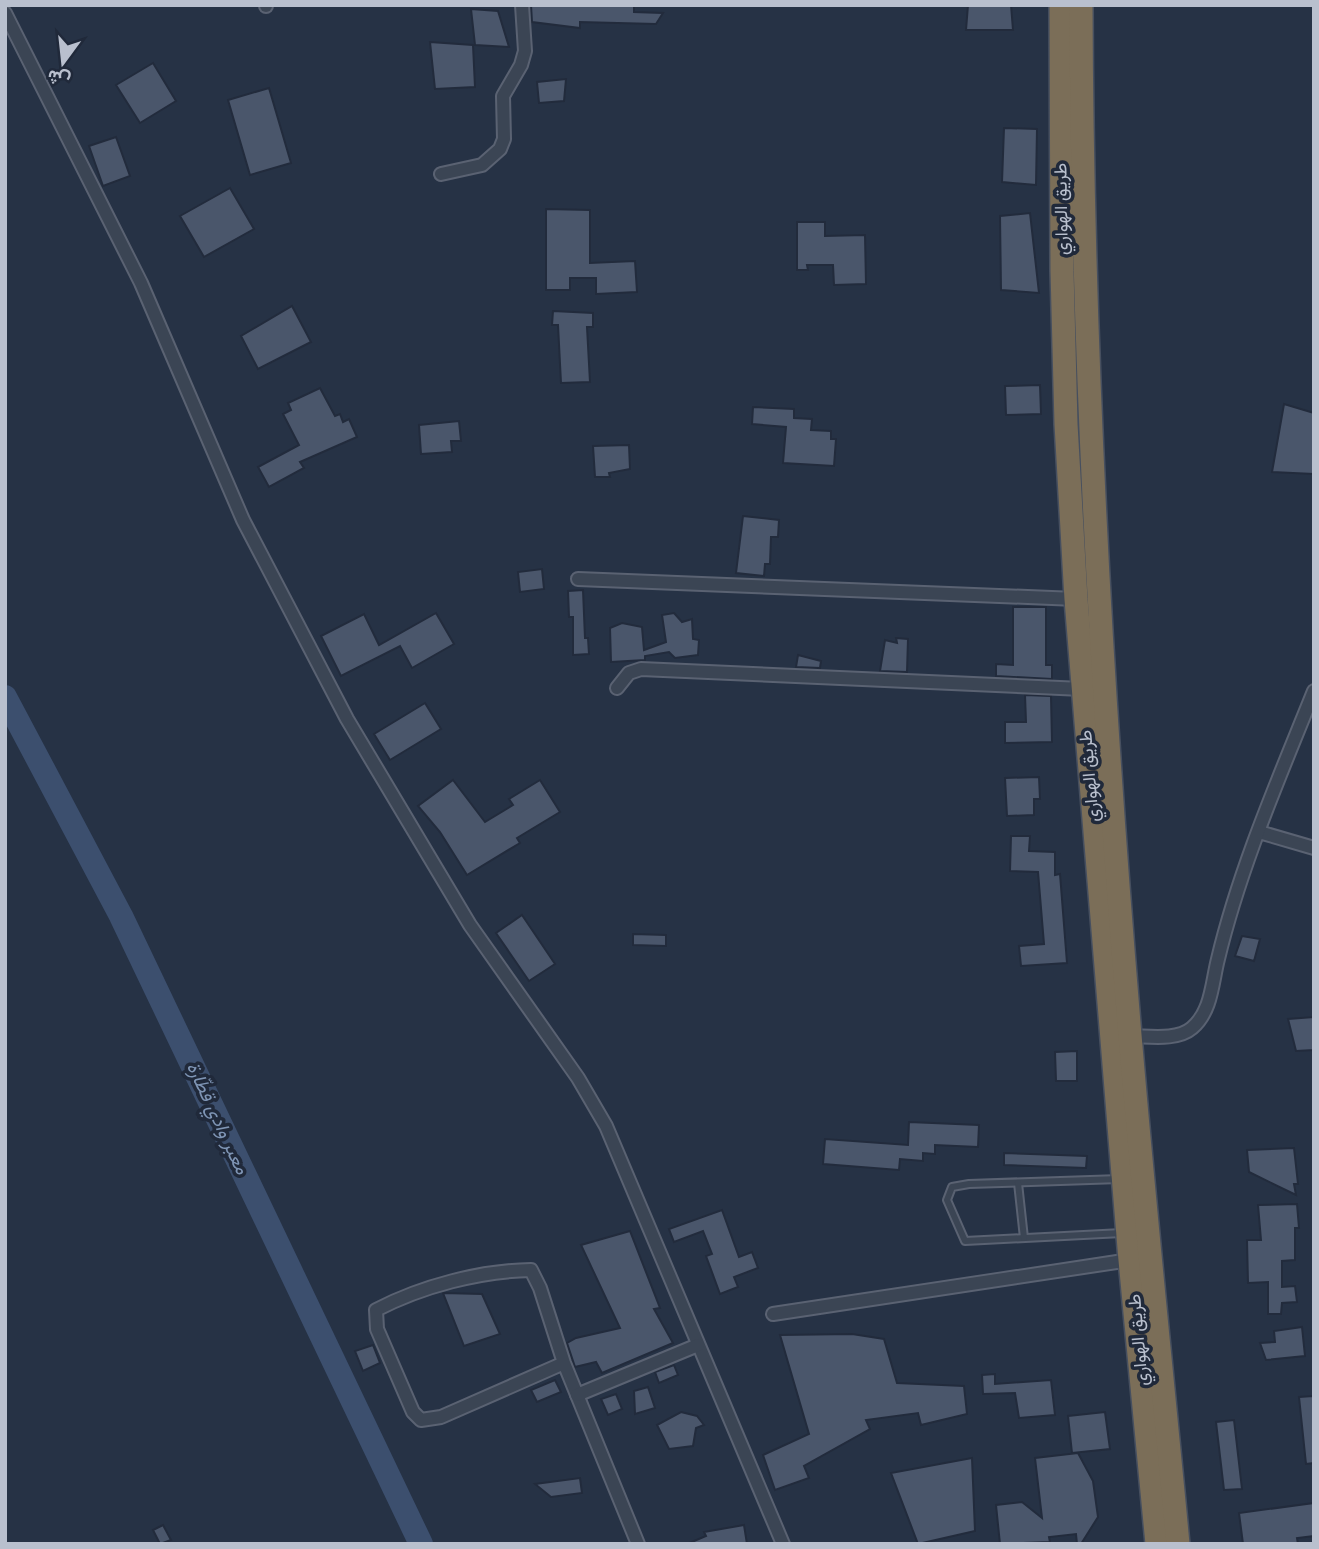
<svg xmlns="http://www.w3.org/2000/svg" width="1319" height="1549" viewBox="0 0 1319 1549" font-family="'DM Sans',Vazirmatn,sans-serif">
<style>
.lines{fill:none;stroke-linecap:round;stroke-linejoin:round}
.river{stroke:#3c4f6e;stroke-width:24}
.building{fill:#4a566b;stroke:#222b3c;stroke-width:2}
.lane-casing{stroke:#5a6272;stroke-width:10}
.street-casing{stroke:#5a6272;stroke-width:16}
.highway-casing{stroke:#464f5f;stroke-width:26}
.lane{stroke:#3b4554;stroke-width:6}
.street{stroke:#3b4554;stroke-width:12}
.highway{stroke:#7b6e58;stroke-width:23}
.labels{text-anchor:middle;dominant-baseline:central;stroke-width:7;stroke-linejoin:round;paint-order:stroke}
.street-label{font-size:18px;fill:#b9c0ce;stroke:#20293a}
.water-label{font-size:19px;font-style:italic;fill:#7f95b5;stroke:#20293a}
</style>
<rect width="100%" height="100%" fill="#263245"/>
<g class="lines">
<path class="river" d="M5,697L121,916L421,1544"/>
</g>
<g class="building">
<path d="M531,5H634V12L663,13L656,24L580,22V28L532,22Z"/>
<path d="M968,5H1011L1013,30H966Z"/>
<path d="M471,9L498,11L509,47L475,45Z"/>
<path d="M430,42L473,45L475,87L435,89Z"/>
<path d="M153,63L176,101L140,123L116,85Z"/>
<path d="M566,79L564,101L539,103L537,82Z"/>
<path d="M269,88L291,163L250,175L228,100Z"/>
<path d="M1004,128L1037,129L1036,185L1002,182Z"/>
<path d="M116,137L130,176L103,186L89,146Z"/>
<path d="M230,188L254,229L204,257L180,216Z"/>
<path d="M546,209L590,210V263L635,261L637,292L596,294V278H570V290H546Z"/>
<path d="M1030,213L1039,293L1001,290L1000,216Z"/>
<path d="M797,222H825V236L865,235L866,284L834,285L833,265H807L808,270H797Z"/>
<path d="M292,306L311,342L258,369L241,336Z"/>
<path d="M553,311L593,313V327H587L590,382L561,383L558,325H552Z"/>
<path d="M1040,385L1041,414L1006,415L1005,386Z"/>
<path d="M320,388L335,416L340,414L343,422L349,419L357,437L300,462L304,468L269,487L258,467L299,445L283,414L291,410L288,403Z"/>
<path d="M1284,404L1314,413V474L1272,472Z"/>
<path d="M753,407L794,409V418L812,419L811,430L831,431V439H836L834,466L783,463L786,427L752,424Z"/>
<path d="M459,421L461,441H451L452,452L421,454L419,425Z"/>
<path d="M629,445L630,469L609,473L610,477H595L593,446Z"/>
<path d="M743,516L779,520L778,537H771L770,564H765L764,576L736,573Z"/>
<path d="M542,569L544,589L520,592L518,572Z"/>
<path d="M583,590L585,638H588L589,654L573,655V617H569L568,591Z"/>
<path d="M1013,607H1046V665H1052V679L996,676V664L1013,665Z"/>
<path d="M436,613L454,644L412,668L400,646L341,676L321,636L364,614L379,645Z"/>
<path d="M674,613L682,622L692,619L693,639L699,640L698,655L675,658L669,652L645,656V660L611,662L610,628L622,623L642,627L644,650L666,642L662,615Z"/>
<path d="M896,638L908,639L907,672L880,671L885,640L897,643Z"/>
<path d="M798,655L821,661L820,668L796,667Z"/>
<path d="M1025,695L1051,696L1052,742L1005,743V722H1026Z"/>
<path d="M425,703L441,729L390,760L374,734Z"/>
<path d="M1039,777L1040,799H1034V815L1007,816L1005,778Z"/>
<path d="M453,780L485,822L513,805L509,799L540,780L560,812L517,838L520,843L467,875L440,832L418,806Z"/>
<path d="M1011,836H1030L1029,851L1055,852V875L1060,874L1067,963L1021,966L1019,946L1044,944L1038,872L1010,871Z"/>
<path d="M522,915L555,964L529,981L496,933Z"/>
<path d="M633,934L666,935V946L633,945Z"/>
<path d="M1242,936L1260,939L1254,961L1235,956Z"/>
<path d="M1314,1017V1050L1296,1051L1288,1019Z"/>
<path d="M1077,1051V1081H1056L1055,1052Z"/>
<path d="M909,1122L979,1125L978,1147L935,1145V1154L923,1153V1161L900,1159L899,1170L823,1164L825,1139L908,1145Z"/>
<path d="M1294,1148L1298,1184H1294L1296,1195L1249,1172L1247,1150Z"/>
<path d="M1004,1153L1087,1156L1086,1168L1004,1165Z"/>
<path d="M1297,1204L1299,1228H1295V1260L1282,1261V1287L1295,1286L1297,1302L1282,1303L1281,1314H1268V1282L1248,1283L1247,1240H1261L1258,1205Z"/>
<path d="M722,1210L739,1257L752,1252L758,1268L734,1277L738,1287L720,1294L706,1256L712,1254L703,1231L674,1242L669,1229Z"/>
<path d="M630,1231L660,1308L654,1309L673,1343L602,1373L596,1362L575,1367L567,1343L576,1338L620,1328L581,1245Z"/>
<path d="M443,1293L482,1294L500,1334L464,1346Z"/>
<path d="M1302,1327L1305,1356L1266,1360L1260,1343L1275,1342L1274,1331Z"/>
<path d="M852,1334L884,1339L897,1383L964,1386L967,1414L921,1425L918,1413L866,1420L870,1429L804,1466L809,1478L775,1490L763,1455L809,1434L780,1335Z"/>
<path d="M373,1345L380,1363L363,1371L355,1351Z"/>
<path d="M674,1365L678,1375L659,1383L655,1372Z"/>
<path d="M995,1374V1384L1051,1380L1055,1415L1019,1418L1015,1393L983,1394L982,1375Z"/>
<path d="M555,1380L561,1392L537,1402L531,1390Z"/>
<path d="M648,1387L655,1408L635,1414L634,1391Z"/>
<path d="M616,1394L622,1409L608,1415L601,1399Z"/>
<path d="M1313,1396L1314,1463L1306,1464L1299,1397Z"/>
<path d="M681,1412L697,1416L704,1425L696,1428L693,1446L669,1449L657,1425Z"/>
<path d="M1105,1412L1110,1449L1072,1453L1068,1416Z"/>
<path d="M1234,1420L1242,1489L1224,1490L1216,1422Z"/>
<path d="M1078,1453L1093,1481L1098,1517L1081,1544H1077L1076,1534L1049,1537L1050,1542L1000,1544L996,1505L1022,1502L1042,1518L1035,1458Z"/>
<path d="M972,1458L975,1531L918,1544L891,1473Z"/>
<path d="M580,1478L582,1493L551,1497L535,1484Z"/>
<path d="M1314,1503V1536L1297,1538L1298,1544H1243L1239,1513Z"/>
<path d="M163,1525L171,1540L160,1544L153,1530Z"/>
<path d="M744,1525L747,1544H687L706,1536L704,1532Z"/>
</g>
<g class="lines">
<defs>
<g id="lane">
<path d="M1120,1179L969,1184L952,1187L947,1200L965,1241L1122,1233"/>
<path d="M1018,1183L1024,1238"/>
</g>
<g id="street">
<path d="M266,5V6"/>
<path d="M5,13L141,283L243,520L347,719L470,925L578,1078L606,1126L783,1544"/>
<path d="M441,174L482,165L500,149L504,139L503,96L521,65L525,51L522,5"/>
<path d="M578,579L1076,599"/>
<path d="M617,688L629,673L641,669L1082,689"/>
<path d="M1259,832L1314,848"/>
<path d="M1130,1036C1148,1036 1177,1041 1192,1028C1212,1011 1212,982 1218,959C1240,867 1279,778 1314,691"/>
<path d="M773,1314L1130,1260"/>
<path d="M564,1363L441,1417L421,1420L413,1412L377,1329L376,1310C422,1286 480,1271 531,1270L540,1288L564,1363L638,1544"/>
<path d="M577,1395L698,1345"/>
</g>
<g id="highway">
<path d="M1061,5L1062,271L1066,424L1076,599L1130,1260L1157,1544"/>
<path d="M1081,5C1082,349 1101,692 1130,1035C1144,1204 1162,1374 1178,1544"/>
</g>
</defs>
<use href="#lane" class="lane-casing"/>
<use href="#street" class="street-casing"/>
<use href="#highway" class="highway-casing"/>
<use href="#lane" class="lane"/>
<use href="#street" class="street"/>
<use href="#highway" class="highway"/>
</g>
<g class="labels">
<g class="street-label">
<text transform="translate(1061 209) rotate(-91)">طريق الهواري</text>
<text transform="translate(1089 776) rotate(-95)">طريق الهواري</text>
<text transform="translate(1138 1340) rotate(-95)">طريق الهواري</text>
</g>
<g class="water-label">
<text transform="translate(218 1118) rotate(65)">معبر وادي قطّارة</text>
</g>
</g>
<rect width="1319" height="1549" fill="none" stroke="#b9c0ce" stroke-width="14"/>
<g transform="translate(63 63) rotate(195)" stroke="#20293a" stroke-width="5" paint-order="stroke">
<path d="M0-5L12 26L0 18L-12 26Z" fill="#b9c0ce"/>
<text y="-10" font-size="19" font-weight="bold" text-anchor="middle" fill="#b9c0ce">ش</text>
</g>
</svg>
